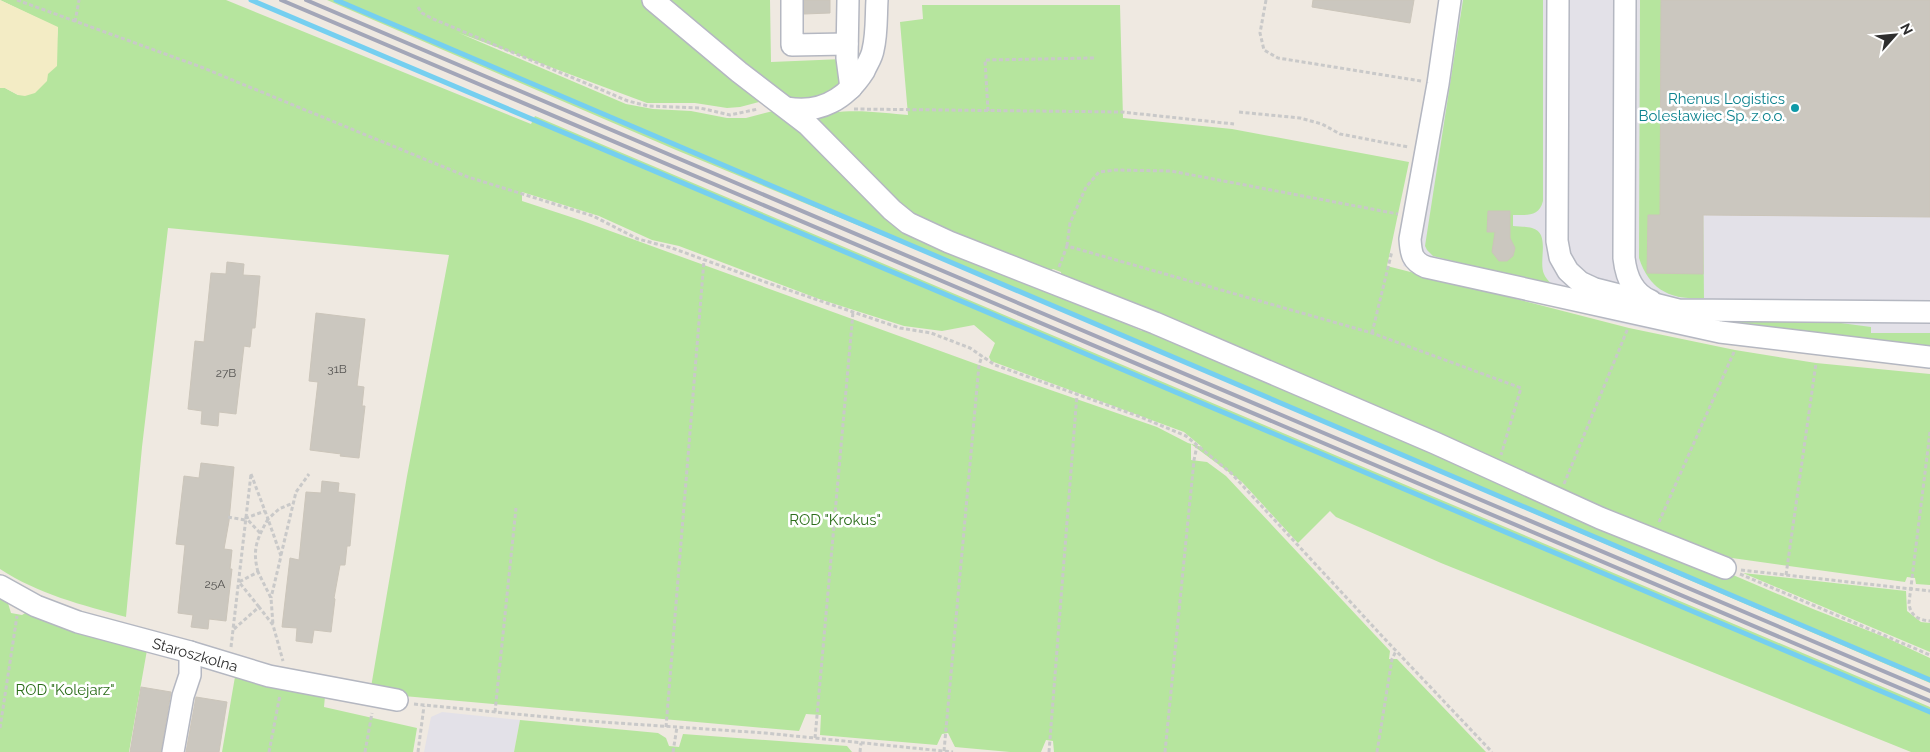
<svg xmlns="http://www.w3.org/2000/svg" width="1930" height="752" viewBox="0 0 1930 752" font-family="Raleway,sans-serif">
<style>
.industrial{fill:#e3e1e8}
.green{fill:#b6e59e;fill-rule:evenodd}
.sand{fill:#f3ecc5}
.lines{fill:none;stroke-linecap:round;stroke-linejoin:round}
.stream{stroke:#75cff0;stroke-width:5}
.building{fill:#cbc7bf;stroke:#cbc5ba}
.minor-casing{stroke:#b4b7c1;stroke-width:24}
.path{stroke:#c9c9c9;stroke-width:3;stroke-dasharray:4 2.5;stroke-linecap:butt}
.minor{stroke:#fff;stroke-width:21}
.rail{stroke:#a3a6b8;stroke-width:4}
.culture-dot{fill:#0f9aa8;stroke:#fff;stroke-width:2}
.labels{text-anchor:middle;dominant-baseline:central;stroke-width:5;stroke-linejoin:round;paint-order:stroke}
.number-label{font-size:12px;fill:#555452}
.culture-label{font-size:15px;fill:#0d838f;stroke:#fff;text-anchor:end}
.park-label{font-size:15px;fill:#2c6e1b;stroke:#fff}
.street-label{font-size:15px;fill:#2e2e2e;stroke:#fff}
</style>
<rect width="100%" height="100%" fill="#efe9e1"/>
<g class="industrial">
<path d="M1440,0H1930V366L1694,339L1614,322L1403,266L1424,159Z"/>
<path d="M442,712L520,720L514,752H424L431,717Z"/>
</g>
<g class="green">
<path d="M0,0H226L531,124L535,116L1930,707V752H1911L1441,563L1336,517L1330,511L1298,543L1242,482L1191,444V460L1207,462L1226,476L1390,651L1389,659H1397L1486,752H1054L1053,741L1046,740L1041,752H1010L955,747L948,733L942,734L937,745L820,735L821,715L806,714L799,731L370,693L407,476L449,255L168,228L142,447L126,617C82,605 38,594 0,569V88H5L18,95L57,39L58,28ZM522,192L599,216L652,240L679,246L819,299L904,326L942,331L974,325L995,343L989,357L991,361L1184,432L1202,447L1188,443L1157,427L979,365L580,220L522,201Z"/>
<path d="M327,0H649L760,99L759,102L740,107L727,108L695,103H647L459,33L626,104L653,109L691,111L727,118H746L777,110L887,212L1127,316L1124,323L1142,331L1146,325L1813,609L1887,638L1930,658V683L969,271L676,150Z"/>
<path d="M661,0H770L771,62L843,59L845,88L799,106Z"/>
<path d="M1463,0H1543V201C1539,217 1527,215 1513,215V226C1519,227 1526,226 1532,228C1551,233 1538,261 1544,274C1547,281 1552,284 1558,288L1433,256L1427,250L1425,246Z"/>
<path d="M1640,0H1701L1704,298C1671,300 1650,291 1639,258Z"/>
<path d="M922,5H1120L1123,118L1232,129L1409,162L1387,266L1629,328L1735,350L1816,363L1930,374V585L1916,584L1915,578L1907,577L1905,582L1732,558L1655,533L1062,279L1061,272L1053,269L1046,273L912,218L814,119C838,106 881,113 908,115L900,22L923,19Z"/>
<path d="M1693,318L1818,320L1871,327V333H1930V347Z"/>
<path d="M1743,573L1906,591L1907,611L1921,622L1930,623V652Z"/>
<path d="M0,596L7,600L11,613L22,615L27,612L147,650L129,752H0Z"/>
<path d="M236,671L285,690L290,686L325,696L324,707L417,728L413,752H222Z"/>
<path d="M520,720L658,733L666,738L669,746L679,747L683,734L847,746L852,752H514Z"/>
</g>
<path class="sand" d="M0,0L58,27L57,66L48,74L47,81L35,93L25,96L18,95L5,88H0Z"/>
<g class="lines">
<g class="stream">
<path d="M251,0L1930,712"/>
<path d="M336,0L1930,680"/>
</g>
</g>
<g class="building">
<path d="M804,0H830V13L804,14Z"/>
<path d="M1313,0H1414L1410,23L1312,7Z"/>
<path d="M1661,0H1930V217L1703,215V274L1647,273L1648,215H1660Z"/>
<path d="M1488,211H1510V238L1515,248L1513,256L1507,261H1499L1492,252L1495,232H1487Z"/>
<path d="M227,262L244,264L243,275L260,276L255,328H252L250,347L244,346L236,414L219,412L218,426L201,424L202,411L188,409L195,341L204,342L211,273L226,274Z"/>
<path d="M316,313L365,319L357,386L364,387L362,406H365L359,458L340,456L341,454L310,450L318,382L309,381Z"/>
<path d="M201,463L234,467L229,521L224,549L232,550L230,569H232L226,621L209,619L208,629L191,627L193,615L178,613L185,545L176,544L184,476L199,478Z"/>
<path d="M322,481L339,483L338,492L355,494L350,546H347L345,565H340L334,598L335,599L331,632L314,630L312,643L296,641L297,628L282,627L290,558L299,560L306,492L321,493Z"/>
<path d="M141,687L171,692L161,752H130Z"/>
<path d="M196,697L227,702L219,752H186Z"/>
</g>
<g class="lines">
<defs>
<g id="minor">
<path d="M653,0L739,72L808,125L892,210L908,223L949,242L1155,323L1435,443L1600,518L1725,568"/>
<path d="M792,0V45L847,44"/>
<path d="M848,0L847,58L851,88"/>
<path d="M1450,0L1438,84L1410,239C1411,254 1412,261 1426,267L1720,332L1930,357"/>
<path d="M1558,0L1557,241L1560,257L1568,271L1580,282L1595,289L1678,310L1930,312"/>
<path d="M1625,0L1624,258C1626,276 1633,294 1651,301"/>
<path d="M787,108C820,114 846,99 864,71C867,64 872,57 873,50C877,34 876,16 877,0"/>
<path d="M0,586L36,606L78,622L190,652L269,676L397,700"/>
<path d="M173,752L183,696L190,675V652"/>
</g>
</defs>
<use href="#minor" class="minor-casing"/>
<g class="path">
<path d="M17,0L201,67L468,177L593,216L638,239L672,248L768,283L900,328L931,333L970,348L995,365L1138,416L1186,436L1231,473L1382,636L1492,752"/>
<path d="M1266,0L1260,33L1264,50L1278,58L1421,81"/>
<path d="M418,7L422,13L431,18L628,101L648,106L700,108L730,115L758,109"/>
<path d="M75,22L79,0"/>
<path d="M854,109L1122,112L1234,124"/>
<path d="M988,111L985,60L1094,58"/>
<path d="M1239,112L1300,118L1322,124L1340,134L1408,147"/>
<path d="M1067,246L1070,223L1086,187L1099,172L1115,170L1171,171L1398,214"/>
<path d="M1059,267L1067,246L1372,333L1521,388L1501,455"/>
<path d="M1372,333L1392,251"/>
<path d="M1930,432L1909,603C1910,616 1919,620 1930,621"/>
<path d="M251,474L268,519L279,509L293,503"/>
<path d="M1564,484L1628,328"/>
<path d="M228,517L245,520"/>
<path d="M1659,522L1734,352"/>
<path d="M260,533L246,518L265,511"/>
<path d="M281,555L296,492L309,474"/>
<path d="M1741,570L1930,591"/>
<path d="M258,572C252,549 257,539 268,519L281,556L271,598"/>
<path d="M1740,574L1930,655"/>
<path d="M1786,575L1816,363"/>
<path d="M259,607L239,582L258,572L271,598L273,625"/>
<path d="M234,629L259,607L273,625L283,661"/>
<path d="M231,647L251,474"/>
<path d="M414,704L587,721L765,733L953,752"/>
<path d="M495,712L516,508"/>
<path d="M666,727L704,260"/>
<path d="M0,728L17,616"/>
<path d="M815,738L853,312"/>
<path d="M944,751L979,365L982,356"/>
<path d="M269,752L280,695"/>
<path d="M365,752L372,713"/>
<path d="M418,752L424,706"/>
<path d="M673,752L677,727"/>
<path d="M860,752L861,743"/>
<path d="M1049,752L1077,394"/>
<path d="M1165,752L1194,460L1197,446"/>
<path d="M1377,752L1392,659L1396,651"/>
</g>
<use href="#minor" class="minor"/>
<g class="rail">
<path d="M281,0L1930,701"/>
<path d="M306,0L1930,691"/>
</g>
</g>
<circle class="culture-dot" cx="1795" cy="108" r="5"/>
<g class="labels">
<g class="number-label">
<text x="337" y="369">31B</text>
<text x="226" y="373">27B</text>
<text x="215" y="584">25A</text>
</g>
<g class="culture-label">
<text x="1785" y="99">Rhenus Logistics<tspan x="1785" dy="17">Bolesławiec Sp. z o.o.</tspan></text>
</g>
<g class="park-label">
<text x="835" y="520">ROD "Krokus"</text>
<text x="65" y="690">ROD "Kolejarz"</text>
</g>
<g class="street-label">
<text transform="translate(195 655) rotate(16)">Staroszkolna</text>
</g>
</g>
<g transform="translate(1895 35) rotate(63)" stroke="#ffffff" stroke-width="4" paint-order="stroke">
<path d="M0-4L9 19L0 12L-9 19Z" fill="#2e2e2e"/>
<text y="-8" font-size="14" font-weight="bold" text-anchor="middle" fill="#2e2e2e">N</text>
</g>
</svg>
